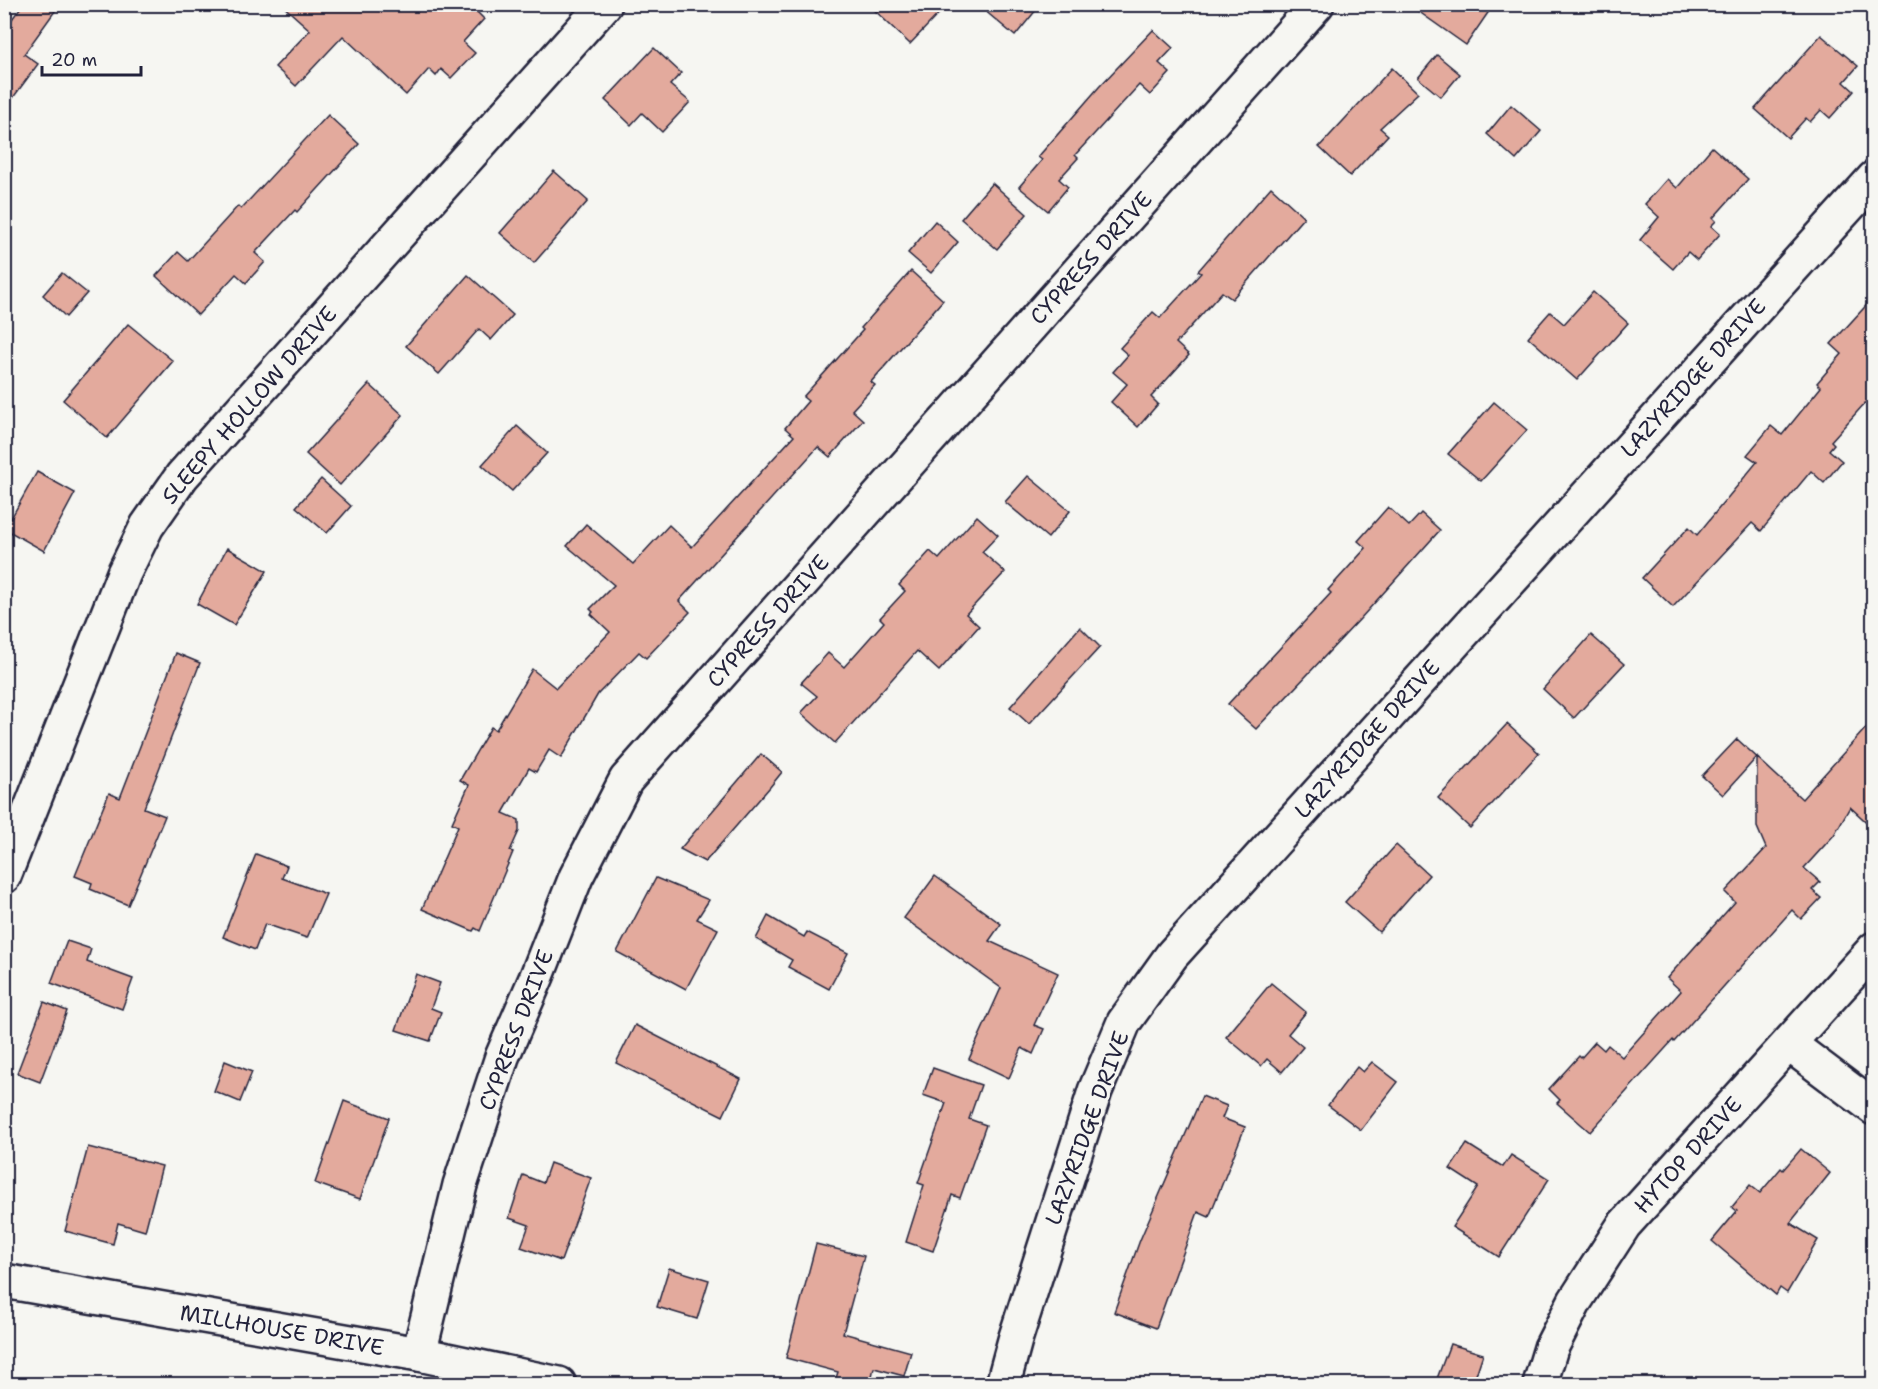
<svg xmlns="http://www.w3.org/2000/svg" width="1878" height="1389" viewBox="0 0 1878 1389" font-family="'Shantell Sans',sans-serif">
<style>
.building{fill:#e3aa9d;stroke:#22223b;stroke-width:1.5}
.lines{fill:none;stroke-linecap:round;stroke-linejoin:round}
.minor-casing{stroke:#22223b;stroke-width:38}
.minor{stroke:#f6f6f2;stroke-width:33}
.labels{text-anchor:middle;dominant-baseline:central;stroke-width:6;stroke-linejoin:round;paint-order:stroke}
.street-label{font-size:22px;fill:#22223b;stroke:#f6f6f2}
</style>
<rect width="100%" height="100%" fill="#f6f6f2"/>
<filter id="ink" filterUnits="userSpaceOnUse"><feTurbulence type="fractalNoise" baseFrequency=".0167" numOctaves="2"/><feDisplacementMap in="SourceGraphic" scale="12" xChannelSelector="R" yChannelSelector="G"/><feConvolveMatrix kernelMatrix="1 2 1 2 8 2 1 2 1" color-interpolation-filters="sRGB"/></filter>
<g filter="url(#ink)">
<g class="building">
<path d="M23,4H60L24,54L38,64L4,110V30Z"/>
<path d="M281,4H469L484,19L463,42L475,53L451,78L441,69L436,76L429,69L406,95L343,36L296,86L275,67L310,30Z"/>
<path d="M868,4H948L910,44Z"/>
<path d="M977,4H1041L1015,36Z"/>
<path d="M1408,4H1494L1466,45Z"/>
<path d="M1153,30L1173,48L1159,63L1170,73L1150,95L1139,85L1075,155L1078,158L1059,179L1068,187L1048,211L1019,187L1042,160L1038,157L1099,87Z"/>
<path d="M1821,35L1858,66L1844,82L1854,91L1830,118L1821,110L1810,122L1806,118L1788,138L1755,109Z"/>
<path d="M654,48L681,73L670,85L690,102L662,132L642,113L631,125L605,100Z"/>
<path d="M1437,55L1460,74L1441,97L1418,78Z"/>
<path d="M1392,68L1418,93L1380,128L1388,135L1350,176L1319,147Z"/>
<path d="M1511,105L1541,131L1516,160L1487,134Z"/>
<path d="M328,115L359,144L297,212L295,210L255,253L265,262L246,283L236,274L198,315L156,276L178,252L188,261L238,206L241,209Z"/>
<path d="M1712,147L1748,179L1713,218L1716,221L1711,226L1720,234L1697,260L1688,252L1673,269L1640,240L1659,217L1645,204L1667,179L1677,188Z"/>
<path d="M554,171L588,201L534,263L500,233Z"/>
<path d="M992,183L1027,214L997,249L961,219Z"/>
<path d="M1271,187L1304,217L1232,299L1222,292L1176,343L1189,355L1151,397L1158,404L1138,427L1111,402L1127,384L1113,372L1128,355L1120,348L1153,312L1160,318L1201,273L1198,271Z"/>
<path d="M935,221L958,242L931,273L908,253Z"/>
<path d="M911,271L943,300L871,382L875,385L852,410L863,420L830,457L818,447L679,601L690,612L646,658L639,652L598,694L561,758L549,750L536,772L529,768L503,813L519,820V831L510,851L513,852L480,931L475,928L473,931L422,909L458,826L452,823L469,785L460,780L491,727L496,730L532,669L556,688L610,632L591,614L593,612L590,609L614,585L567,546L586,524L633,564L669,525L692,547L794,436L785,428L808,401L803,397L863,330L861,328Z"/>
<path d="M62,273L87,293L66,317L43,295Z"/>
<path d="M468,275L513,315L491,340L479,329L439,374L406,346Z"/>
<path d="M1593,292L1628,323L1577,380L1528,337L1550,312L1564,324Z"/>
<path d="M1874,297V393L1831,441L1834,444L1829,450L1842,461L1824,483L1811,471L1761,531L1752,523L1673,607L1642,578L1689,527L1697,535L1757,462L1747,455L1771,426L1782,435L1821,387L1817,383L1842,354L1831,344Z"/>
<path d="M128,324L173,361L107,438L63,400Z"/>
<path d="M369,384L403,415L340,485L306,454Z"/>
<path d="M1494,402L1527,430L1481,481L1448,454Z"/>
<path d="M517,426L547,453L512,491L482,465Z"/>
<path d="M37,472L75,493L44,551L5,529Z"/>
<path d="M1028,476L1070,511L1048,538L1005,502Z"/>
<path d="M321,479L351,506L327,533L296,507Z"/>
<path d="M1388,507L1409,526L1421,513L1440,530L1360,619L1256,729L1228,704L1331,593L1328,590L1366,548L1358,541Z"/>
<path d="M977,516L998,535L982,552L1005,572L966,614L979,626L939,671L917,651L835,743L801,713L817,696L801,683L828,653L844,667L884,622L880,618L905,591L899,585L930,551L939,559Z"/>
<path d="M227,548L267,571L234,625L197,604Z"/>
<path d="M1080,627L1100,647L1029,724L1010,707Z"/>
<path d="M1591,635L1624,664L1574,718L1543,689Z"/>
<path d="M176,653L200,663L144,808L165,816L128,905L90,889L92,883L75,876L109,793L120,798Z"/>
<path d="M1874,719V829L1850,807L1834,835L1804,868L1820,882L1812,890L1821,898L1801,919L1792,910L1674,1042L1673,1040L1590,1132L1557,1103L1560,1100L1549,1089L1579,1056L1581,1058L1595,1042L1604,1050L1608,1045L1622,1057L1681,991L1667,978L1735,902L1725,892L1766,848L1757,827V757L1723,795L1702,776L1737,739L1802,799Z"/>
<path d="M1507,724L1539,753L1470,828L1438,798Z"/>
<path d="M761,754L782,772L770,787L705,862L680,849Z"/>
<path d="M1396,845L1429,875L1379,932L1345,902Z"/>
<path d="M256,854L287,866L282,878L326,894L307,938L265,924L255,950L223,937Z"/>
<path d="M935,876L1001,924L989,941L1058,973L1034,1025L1044,1029L1033,1054L1022,1048L1009,1078L969,1059L1001,988L904,918Z"/>
<path d="M656,878L709,900L697,919L718,929L686,989L617,952Z"/>
<path d="M768,916L804,937L807,932L848,953L829,989L788,967L792,960L756,939Z"/>
<path d="M67,941L91,949L87,962L133,979L122,1009L51,983Z"/>
<path d="M416,974L440,983L431,1008L441,1012L430,1041L396,1030Z"/>
<path d="M1271,983L1306,1012L1288,1034L1303,1047L1282,1072L1267,1059L1261,1066L1226,1037Z"/>
<path d="M44,1002L67,1011L40,1082L17,1073Z"/>
<path d="M635,1025L741,1079L723,1116L616,1063Z"/>
<path d="M225,1061L252,1072L240,1102L214,1091Z"/>
<path d="M1372,1062L1398,1082L1361,1130L1328,1105L1357,1067L1363,1072Z"/>
<path d="M933,1068L981,1085L969,1119L986,1125L960,1198L952,1195L933,1251L906,1242L924,1185L918,1183L946,1103L923,1095Z"/>
<path d="M1202,1096L1227,1106L1222,1118L1245,1127L1209,1217L1198,1212L1156,1328L1114,1312L1140,1240Z"/>
<path d="M344,1101L389,1118L360,1199L315,1183Z"/>
<path d="M1467,1144L1503,1167L1511,1155L1549,1179L1499,1257L1452,1227L1478,1187L1450,1169Z"/>
<path d="M88,1147L162,1166L145,1231L118,1223L113,1244L65,1231Z"/>
<path d="M1801,1149L1830,1173L1790,1223L1818,1240L1787,1293L1780,1288L1776,1295L1712,1241L1737,1211L1732,1207L1750,1185L1760,1193L1781,1168L1783,1170Z"/>
<path d="M550,1163L591,1178L561,1261L521,1247L529,1225L509,1218L523,1175L543,1183Z"/>
<path d="M816,1244L864,1256L843,1333L911,1352L904,1376L874,1368L870,1384H834L838,1372L786,1358Z"/>
<path d="M669,1268L709,1280L697,1319L657,1307Z"/>
<path d="M1450,1344L1483,1354L1473,1384H1435Z"/>
</g>
<g class="lines">
<defs>
<g id="minor">
<path d="M4,876L124,573L147,526L182,476L605,4"/>
<path d="M1789,1044L1874,1108"/>
<path d="M4,1281L419,1354L559,1384"/>
<path d="M419,1354L460,1185L502,1057L537,976L576,877L626,780L1317,4"/>
<path d="M1003,1384L1015,1340L1095,1091L1124,1022L1172,955L1874,178"/>
<path d="M1540,1384L1551,1348L1575,1301L1624,1225L1874,949"/>
</g>
</defs>
<use href="#minor" class="minor-casing"/>
<use href="#minor" class="minor"/>
</g>
</g>
<g class="labels">
<g class="street-label">
<text transform="translate(1091 258) rotate(-48)">CYPRESS DRIVE</text>
<text transform="translate(1693 378) rotate(-48)">LAZYRIDGE DRIVE</text>
<text transform="translate(249 405) rotate(-49)">SLEEPY HOLLOW DRIVE</text>
<text transform="translate(768 621) rotate(-48)">CYPRESS DRIVE</text>
<text transform="translate(1367 739) rotate(-48)">LAZYRIDGE DRIVE</text>
<text transform="translate(516 1030) rotate(-69)">CYPRESS DRIVE</text>
<text transform="translate(1087 1128) rotate(-70)">LAZYRIDGE DRIVE</text>
<text transform="translate(1688 1155) rotate(-48)">HYTOP DRIVE</text>
<text transform="translate(282 1330) rotate(10)">MILLHOUSE DRIVE</text>
</g>
</g>
<rect width="1878" height="1389" fill="none" stroke="#f6f6f2" stroke-width="24"/>
<rect x="12" y="12" width="1854" height="1365" fill="none" stroke="#22223b" stroke-width="2" filter="url(#ink)"/>
<path d="M42 66v9h99v-9" fill="none" stroke="#22223b" stroke-width="3"/>
<text x="51" y="66" font-size="18" fill="#22223b" stroke="#f6f6f2" stroke-width="4.5" paint-order="stroke">20 m</text>
</svg>
